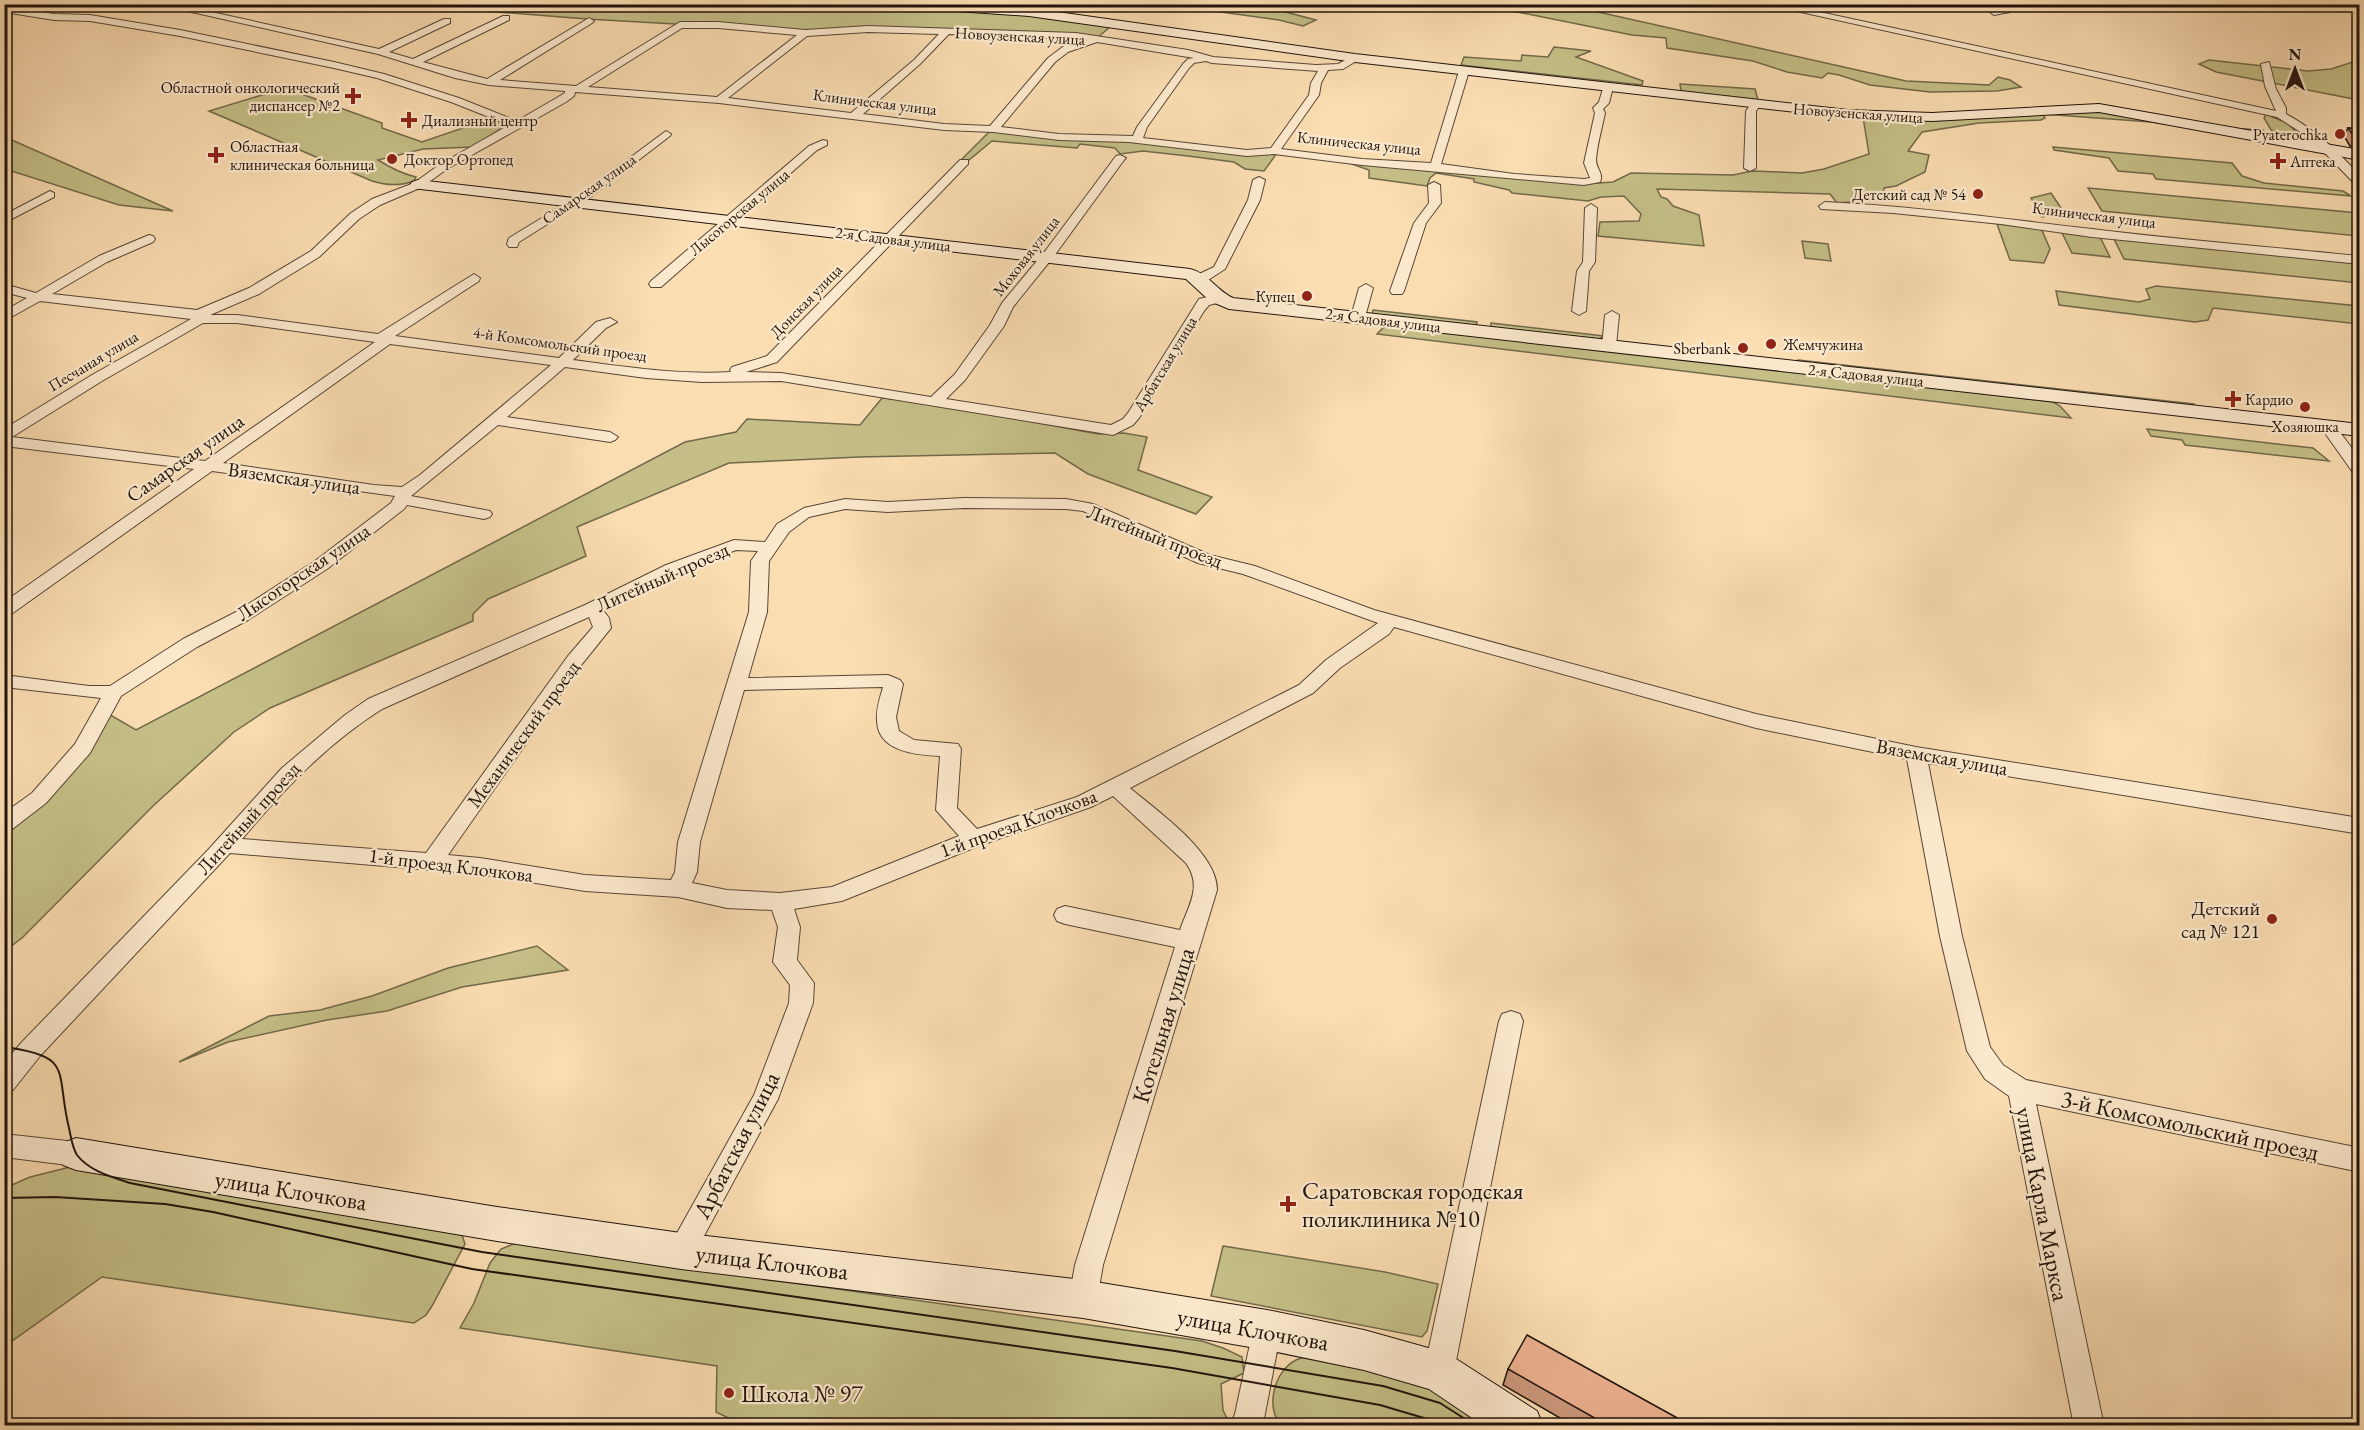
<svg xmlns="http://www.w3.org/2000/svg" width="2364" height="1430" viewBox="0 0 2364 1430" font-family="'EB Garamond',serif">
<style>
.green{fill:#c5bf87;stroke:#72694a;stroke-width:1.5}
.lines{fill:none;stroke-linecap:round;stroke-linejoin:round}
.street-casing{stroke:#574636;stroke-width:2}
.secondary-casing{stroke:#20130d;stroke-width:2}
.street{fill:#fce9cd;fill-rule:evenodd}
.secondary{fill:#fce9cd;fill-rule:evenodd}
.tram{stroke:#20130d;stroke-width:2}
.wall{fill:#cc987c;stroke:#20130d;stroke-width:1.5}
.building{fill:#edb190;stroke:#20130d;stroke-width:1.5}
.poi-dot{fill:#8f2418;stroke:#fce9cd;stroke-width:2}
.labels{text-anchor:middle;dominant-baseline:central;stroke-width:4.5;stroke-linejoin:round;paint-order:stroke}
.far-street-label{font-size:16px;fill:#20130d;stroke:#fce9cd}
.far-poi-label{font-size:16px;fill:#20130d;stroke:#fce9cd;text-anchor:start}
.street-label{font-size:20px;fill:#20130d;stroke:#fce9cd}
.poi-label{font-size:20px;fill:#20130d;stroke:#fce9cd;text-anchor:end}
.near-street-label{font-size:24px;fill:#20130d;stroke:#fce9cd}
.near-poi-label{font-size:24px;fill:#20130d;stroke:#fce9cd;text-anchor:start}
</style>
<rect width="100%" height="100%" fill="#fbddb2"/>
<filter id="stains"><feTurbulence type="fractalNoise" baseFrequency=".00333" numOctaves="4"/><feColorMatrix values="0 0 0 0 .2 0 0 0 0 .09 0 0 0 0 .02 0 0 0 .5 -.17"/></filter>
<radialGradient id="worn" r=".72"><stop offset=".6" stop-color="#630" stop-opacity="0"/><stop offset="1" stop-color="#630" stop-opacity=".3"/></radialGradient>
<g class="green">
<path d="M889,4L1025,14L1111,26L1096,39L1070,34L802,31L587,19L411,5Z"/>
<path d="M1198,4L1259,5L1316,20L1303,26L1279,20L1192,8Z"/>
<path d="M1483,5H1567L1906,81L1989,85L1998,77L2010,80L2021,87L1997,91L1930,92L1870,85L1839,75L1828,73L1822,78L1787,72L1753,61L1667,48L1666,38L1632,35Z"/>
<path d="M1554,47L1591,51L1576,57L1643,81L1642,85L1461,65L1464,57L1521,61L1522,55L1548,57Z"/>
<path d="M2209,60L2308,71L2331,69L2359,60V100L2216,72L2199,64Z"/>
<path d="M1680,84L1755,89L1758,100L1681,91Z"/>
<path d="M285,88L382,123V128L422,142L492,118L507,125L473,147L423,149L378,160C390,167 402,174 416,177L414,181C401,186 385,185 372,181L209,111Z"/>
<path d="M2060,111L2108,112L2223,133L2151,122L2043,114L2045,118L2041,120L1979,123L1922,132L1908,151L1929,155L1925,172L1896,186L1884,188L1882,200L1837,203L1830,194L1657,189L1661,197L1667,199L1673,206L1699,215L1704,246L1598,236L1600,222L1639,221L1641,214L1624,196L1601,197L1588,201L1512,193L1509,190L1474,182V179L1436,173L1430,178L1427,186L1369,178V170L1346,162L1585,184L1613,182L1631,173L1733,175L1752,171L1802,173L1824,169L1869,154L1863,117L1935,120Z"/>
<path d="M2266,114L2287,123L2303,138L2300,140L2227,128L2263,130L2266,134L2284,136L2271,130L2264,118Z"/>
<path d="M991,130L1277,153L1264,171L1245,169L1234,162L1188,156L1143,151L1120,154L1115,148L1080,144L1077,148L992,141L969,160L959,162Z"/>
<path d="M4,137H5L173,211L119,205L5,169Z"/>
<path d="M2053,147L2232,163L2242,176L2264,183L2343,191L2351,196L2156,179L2153,174L2118,171L2109,158L2054,150Z"/>
<path d="M2088,188L2359,213V236L2102,211Z"/>
<path d="M2051,193L2063,211L2042,217L2031,198Z"/>
<path d="M1997,224L2041,228L2050,249L2044,263L2010,260Z"/>
<path d="M2062,233L2100,237L2110,257L2072,253Z"/>
<path d="M2114,239L2359,262V283L2124,259Z"/>
<path d="M1802,241L1828,244L1831,261L1805,258Z"/>
<path d="M2156,286L2359,306V324L2213,308L2208,320L2195,322L2059,305L2056,291L2139,302L2150,299L2146,289Z"/>
<path d="M1373,310L1477,322L1476,326L1372,315Z"/>
<path d="M1491,323L1604,336L1599,339L1491,327Z"/>
<path d="M1391,325L2053,402L2060,406L2071,418L1377,334L1384,327Z"/>
<path d="M1798,360L2194,404L2199,410L1798,364Z"/>
<path d="M882,398L920,401L1098,434L1124,433L1147,437L1138,470L1212,497L1196,514L1088,474L1055,453L859,457L729,463L577,527L586,556L488,599L473,614V621L270,708L234,732L153,806L23,937L5,951V829L107,713L136,730L685,442L736,432L747,419L860,425Z"/>
<path d="M2147,429L2313,448L2329,461L2185,445L2182,440L2151,436Z"/>
<path d="M537,946L568,970L462,987L387,1011L327,1020L228,1042L179,1062L269,1016L320,1010L372,996L448,968Z"/>
<path d="M70,1167L462,1235L465,1244L432,1306L426,1315L414,1323L102,1277L5,1346V1188L30,1177Z"/>
<path d="M516,1243L1202,1341L1223,1348L1242,1357L1244,1373L1221,1384L1223,1410L1230,1425H743L716,1412L717,1366L460,1328L474,1303L490,1263L501,1249Z"/>
<path d="M1223,1246L1385,1272L1438,1284L1427,1331L1422,1337L1211,1296Z"/>
<path d="M1328,1355L1433,1380L1504,1425H1281C1265,1408 1274,1371 1296,1360C1304,1356 1319,1356 1328,1355Z"/>
</g>
<g class="lines">
<defs>
<g id="street">
<path d="M156,4H175L379,49L444,19H450V23L389,52L413,59L503,16H509V20L423,62L487,79L589,18L594,21L592,23L500,80L576,86L680,22H718L805,30L868,26L1076,33L1188,50L1213,57L1316,65L1338,64L1355,55L1358,56V60L1343,69L1328,70L1321,83L1319,95L1281,149L1362,159L1431,163L1459,71L1464,68L1469,71L1441,164L1514,174L1584,179L1590,178L1584,163L1595,113L1593,108L1599,102L1604,85L1613,87L1609,103L1603,109L1605,113C1602,128 1597,145 1596,160C1596,169 1604,173 1600,182L1584,185L1362,165L1274,154L1247,156L1129,142L1059,140L993,132L944,130L719,103L575,92L574,96L566,102L447,169L422,187L380,205L359,219L319,257L259,294L210,315H237L378,334L474,274L480,278L479,281L395,336L559,358L596,322L610,318L617,322L606,328L573,360C626,367 678,375 731,372L730,370L732,367L767,356L960,160H968V164L777,362L746,372L781,373L931,397L955,374L990,325L1002,303L1046,250L1116,156L1120,155L1126,158L1124,160L1054,256L1013,307L1004,326L965,380L946,399L1111,425L1123,419L1128,413L1199,299L1216,295L1223,299L1221,302L1209,305L1204,311L1139,418L1133,425L1113,435L781,381L702,382L646,378L565,367L507,417L610,432L618,437L615,440L610,442L498,425L411,496L490,511L492,514L490,517L484,519L407,505L404,509L327,569L248,620L197,647L121,696L90,753L46,803L11,830L4,833V813L32,793L75,744L101,698L4,687V675L89,686H110L183,639L236,612L315,561L391,503L395,496L212,471L10,615L4,616V602L194,469L4,446V429L92,375L191,319L40,301L4,321V311L27,298L4,292V284L36,293L99,256L149,235L153,236L155,239L153,242L107,262L52,294L197,310L249,288L311,251L351,213L372,199L414,183L439,165L509,125L451,102L377,78L334,68L180,36L90,21L54,20L4,12V6L54,14L90,15L180,30L334,62L384,74L459,98L517,121L565,93V91L489,85L455,78L378,54ZM682,28H718L797,35L717,97L588,87ZM868,32L939,34L914,60L851,113L728,98L807,36ZM949,34L1076,39L1087,40L1064,46L1048,58L990,126L944,124L863,114L920,64ZM1097,42L1194,58L1188,59L1183,64L1137,127L1133,136L1059,134L1001,127L1055,62L1068,52ZM1206,61L1212,63L1318,71L1311,83L1309,95L1271,148L1247,150L1143,138L1147,127L1189,68L1194,63ZM203,323H237L375,342L205,461L12,437L102,381ZM390,344L551,365L420,475L402,487L374,485L223,463Z"/>
<path d="M1764,4H1783L2276,111L2265,86L2261,64L2269,62L2276,89L2286,108V114C2314,129 2338,151 2360,176V186L2356,185L2319,147L2299,131L2277,117Z"/>
<path d="M2006,4H2015L2010,12L1994,15L1990,12L2004,8Z"/>
<path d="M1756,101L1761,104L1756,111V168L1750,171L1744,168L1746,111L1752,102Z"/>
<path d="M666,131L671,134L670,136L589,198L519,242L517,247H509L507,244L509,238L581,194Z"/>
<path d="M823,140L827,141V145L817,150L661,287H651L649,284L651,281L809,146Z"/>
<path d="M1259,177L1265,180L1260,200L1225,269L1205,282H1195L1194,279L1195,276L1214,267L1248,200L1253,180Z"/>
<path d="M1434,182L1440,185L1441,203L1426,223L1404,291L1402,294H1392L1390,291L1414,223L1429,203L1428,185Z"/>
<path d="M50,191L54,193V197L4,223V215Z"/>
<path d="M1825,202C1915,206 2003,219 2092,229C2181,240 2270,247 2360,256V264L2092,237L2001,224L1893,213L1821,209L1819,206Z"/>
<path d="M1591,204L1597,208L1595,262L1589,271L1586,311L1579,315L1572,311L1577,271L1583,262L1585,208Z"/>
<path d="M1366,284L1373,288L1365,317L1358,321L1353,320L1351,317L1359,288Z"/>
<path d="M1612,311L1619,315L1616,346L1609,350L1602,346L1605,315Z"/>
<path d="M2328,421L2333,423L2360,459V476L2354,474L2320,426Z"/>
<path d="M964,498L1066,499L1093,504L1210,555L1255,566L1374,610L1756,714L1916,747L2360,818V834L1928,763L1962,936L1990,1047L2003,1065L2026,1080L2360,1148V1172L2036,1104L2104,1426H2074L2009,1096L1985,1079L1967,1051L1940,936L1907,759L1756,728L1394,627L1389,634L1340,668L1313,693L1130,788C1157,811 1218,853 1217,890L1103,1265L1097,1299L1093,1309L1083,1313L1073,1309L1069,1299L1075,1265L1175,947L1065,924L1057,921L1054,915L1057,909L1065,906L1180,930C1188,906 1203,887 1186,863L1113,796L1091,807L981,845L842,901L794,909L800,927L797,960L814,983L813,1003L778,1099L691,1260L681,1264L671,1260L667,1251L754,1095L789,1003L790,985L773,962L778,927L772,910L727,908L678,897L585,891L480,874L230,853L40,1056L13,1090L4,1093V1063L22,1042L208,850L282,768L345,715L368,699L585,605L666,565L734,540L765,542L777,524L804,508L845,499L888,502ZM964,508L1066,509L1083,511L1198,563L1243,574L1378,623L1326,660L1299,685L1077,797L977,829L957,808L961,749L958,744L914,740L899,731L896,717L903,684L900,680L888,675L748,678L767,612L769,561L789,532L809,517L845,509L888,512ZM736,550L758,551L751,561L749,612L678,842L675,872L671,880L585,875L480,858L448,855L582,664L611,628L609,618L603,610L678,573ZM589,617L593,627L568,656L426,853L242,839C284,789 327,744 382,709ZM883,687C880,698 876,709 877,720C877,752 917,755 940,756L936,810L959,836L832,887L780,893L727,890L692,883L697,872L700,842L744,690Z"/>
<path d="M1511,1011L1520,1014L1523,1021L1454,1371L1449,1381L1439,1386L1429,1381L1424,1371L1499,1021L1502,1014Z"/>
<path d="M4,1134L76,1142L85,1146L89,1154L85,1162L76,1166L4,1157Z"/>
<path d="M1267,1316L1277,1320L1281,1330L1264,1419L1261,1426H1230L1235,1414L1253,1330L1257,1320Z"/>
</g>
<g id="secondary">
<path d="M906,4H973L1029,8L1355,54L1848,110L1932,113L2099,104L2360,150V160L2099,112L1932,121L1848,118L1355,62L1029,16L912,8Z"/>
<path d="M418,180L1190,269C1208,273 1216,290 1233,298L2360,424V436L1229,309L1210,301L1186,279L412,188L410,185L412,182Z"/>
<path d="M76,1138L497,1207L681,1233L1083,1280L1267,1310L1364,1330L1439,1351L1453,1357L1537,1411L1543,1426H1484L1429,1389L1364,1370L1267,1350L1083,1318L681,1269L497,1241L76,1170L63,1165L58,1154L63,1143Z"/>
</g>
</defs>
<use href="#street" class="street-casing"/>
<use href="#secondary" class="secondary-casing"/>
<use href="#street" class="street"/>
<use href="#secondary" class="secondary"/>
<g class="tram">
<path d="M4,1047C75,1056 55,1071 69,1128C71,1137 72,1147 77,1155C89,1171 112,1177 130,1183L482,1252L1175,1351L1383,1386L1440,1403L1476,1426"/>
<path d="M4,1198L55,1197L165,1204L213,1212L472,1269L1172,1368L1380,1405L1434,1421L1442,1426"/>
</g>
</g>
<g class="wall">
<path d="M2348,128L2360,129V148L2350,146L2344,136Z"/>
<path d="M1508,1369L1690,1425H1572L1503,1385Z"/>
</g>
<g class="building">
<path d="M2348,128L2360,129V139L2355,138Z"/>
<path d="M1527,1335L1690,1425H1607L1508,1369Z"/>
</g>
<g class="poi-dot">
<path d="M350 87h6v6h6v6h-6v6h-6v-6h-6v-6h6z"/>
<path d="M406 111h6v6h6v6h-6v6h-6v-6h-6v-6h6z"/>
<circle cx="2340" cy="134" r="6"/>
<path d="M213 146h6v6h6v6h-6v6h-6v-6h-6v-6h6z"/>
<circle cx="392" cy="159" r="6"/>
<path d="M2275 152h6v6h6v6h-6v6h-6v-6h-6v-6h6z"/>
<circle cx="1978" cy="194" r="6"/>
<circle cx="1307" cy="296" r="6"/>
<circle cx="1771" cy="344" r="6"/>
<circle cx="1743" cy="348" r="6"/>
<path d="M2230 390h6v6h6v6h-6v6h-6v-6h-6v-6h6z"/>
<circle cx="2305" cy="407" r="6"/>
<circle cx="2272" cy="919" r="6"/>
<path d="M1285 1195h6v6h6v6h-6v6h-6v-6h-6v-6h6z"/>
<circle cx="729" cy="1393" r="6"/>
</g>
<g class="labels">
<g class="far-street-label">
<text transform="translate(1020 36) rotate(3)">Новоузенская улица</text>
<text transform="translate(875 102) rotate(7)">Клиническая улица</text>
<text transform="translate(1858 113) rotate(4)">Новоузенская улица</text>
<text transform="translate(1359 143) rotate(6)">Клиническая улица</text>
<text transform="translate(589 189) rotate(-35)">Самарская улица</text>
<text transform="translate(739 212) rotate(-40)">Лысогорская улица</text>
<text transform="translate(2094 215) rotate(7)">Клиническая улица</text>
<text transform="translate(893 239) rotate(7)">2-я Садовая улица</text>
<text transform="translate(1026 256) rotate(-52)">Моховая улица</text>
<text transform="translate(806 301) rotate(-46)">Донская улица</text>
<text transform="translate(1383 320) rotate(7)">2-я Садовая улица</text>
<text transform="translate(560 344) rotate(8)">4-й Комсомольский проезд</text>
<text transform="translate(93 361) rotate(-31)">Песчаная улица</text>
<text transform="translate(1165 364) rotate(-59)">Арбатская улица</text>
<text transform="translate(1866 375) rotate(6)">2-я Садовая улица</text>
</g>
<g class="far-poi-label">
<text x="340" y="87" text-anchor="end">Областной онкологический<tspan x="340" dy="18">диспансер №2</tspan></text>
<text x="422" y="120">Диализный центр</text>
<text x="2328" y="134" text-anchor="end">Pyaterochka</text>
<text x="230" y="146">Областная<tspan x="230" dy="18">клиническая больница</tspan></text>
<text x="404" y="159">Доктор Ортопед</text>
<text x="2290" y="161">Аптека</text>
<text x="1966" y="194" text-anchor="end">Детский сад № 54</text>
<text x="1295" y="296" text-anchor="end">Купец</text>
<text x="1783" y="344">Жемчужина</text>
<text x="1731" y="348" text-anchor="end">Sberbank</text>
<text x="2245" y="399">Кардио</text>
<text x="2305" y="426" text-anchor="middle">Хозяюшка</text>
</g>
<g class="street-label">
<text transform="translate(185 458) rotate(-35)">Самарская улица</text>
<text transform="translate(294 478) rotate(8)">Вяземская улица</text>
<text transform="translate(1155 536) rotate(21)">Литейный проезд</text>
<text transform="translate(303 572) rotate(-34)">Лысогорская улица</text>
<text transform="translate(662 577) rotate(-24)">Литейный проезд</text>
<text transform="translate(523 734) rotate(-54)">Механический проезд</text>
<text transform="translate(1942 757) rotate(10)">Вяземская улица</text>
<text transform="translate(248 818) rotate(-48)">Литейный проезд</text>
<text transform="translate(1018 823) rotate(-20)">1-й проезд Клочкова</text>
<text transform="translate(451 865) rotate(7)">1-й проезд Клочкова</text>
</g>
<g class="poi-label">
<text x="2260" y="908">Детский<tspan x="2260" dy="23">сад № 121</tspan></text>
</g>
<g class="near-street-label">
<text transform="translate(1163 1025) rotate(-73)">Котельная улица</text>
<text transform="translate(2190 1125) rotate(12)">3-й Комсомольский проезд</text>
<text transform="translate(736 1145) rotate(-63)">Арбатская улица</text>
<text transform="translate(291 1190) rotate(9)">улица Клочкова</text>
<text transform="translate(2043 1204) rotate(79)">улица Карла Маркса</text>
<text transform="translate(772 1262) rotate(7)">улица Клочкова</text>
<text transform="translate(1253 1329) rotate(10)">улица Клочкова</text>
</g>
<g class="near-poi-label">
<text x="1302" y="1190">Саратовская городская<tspan x="1302" dy="28">поликлиника №10</tspan></text>
<text x="741" y="1393">Школа № 97</text>
</g>
</g>
<rect width="2364" height="1430" fill="none" stroke="#fbddb2" stroke-width="24"/>
<rect x="6" y="6" width="2352" height="1418" fill="none" stroke="#20130d" stroke-width="3"/>
<rect x="12" y="12" width="2340" height="1406" fill="none" stroke="#20130d" stroke-width="1.5"/>
<g transform="translate(2295 69)" stroke="#fce9cd" stroke-width="4.5" paint-order="stroke">
<path d="M0-4.5L10 22L0 15L-10 22Z" fill="#20130d"/>
<text y="-9" font-size="16" font-weight="bold" text-anchor="middle" fill="#20130d">N</text>
</g>
<rect width="100%" height="100%" filter="url(#stains)"/>
<rect width="100%" height="100%" fill="url(#worn)"/>
</svg>
